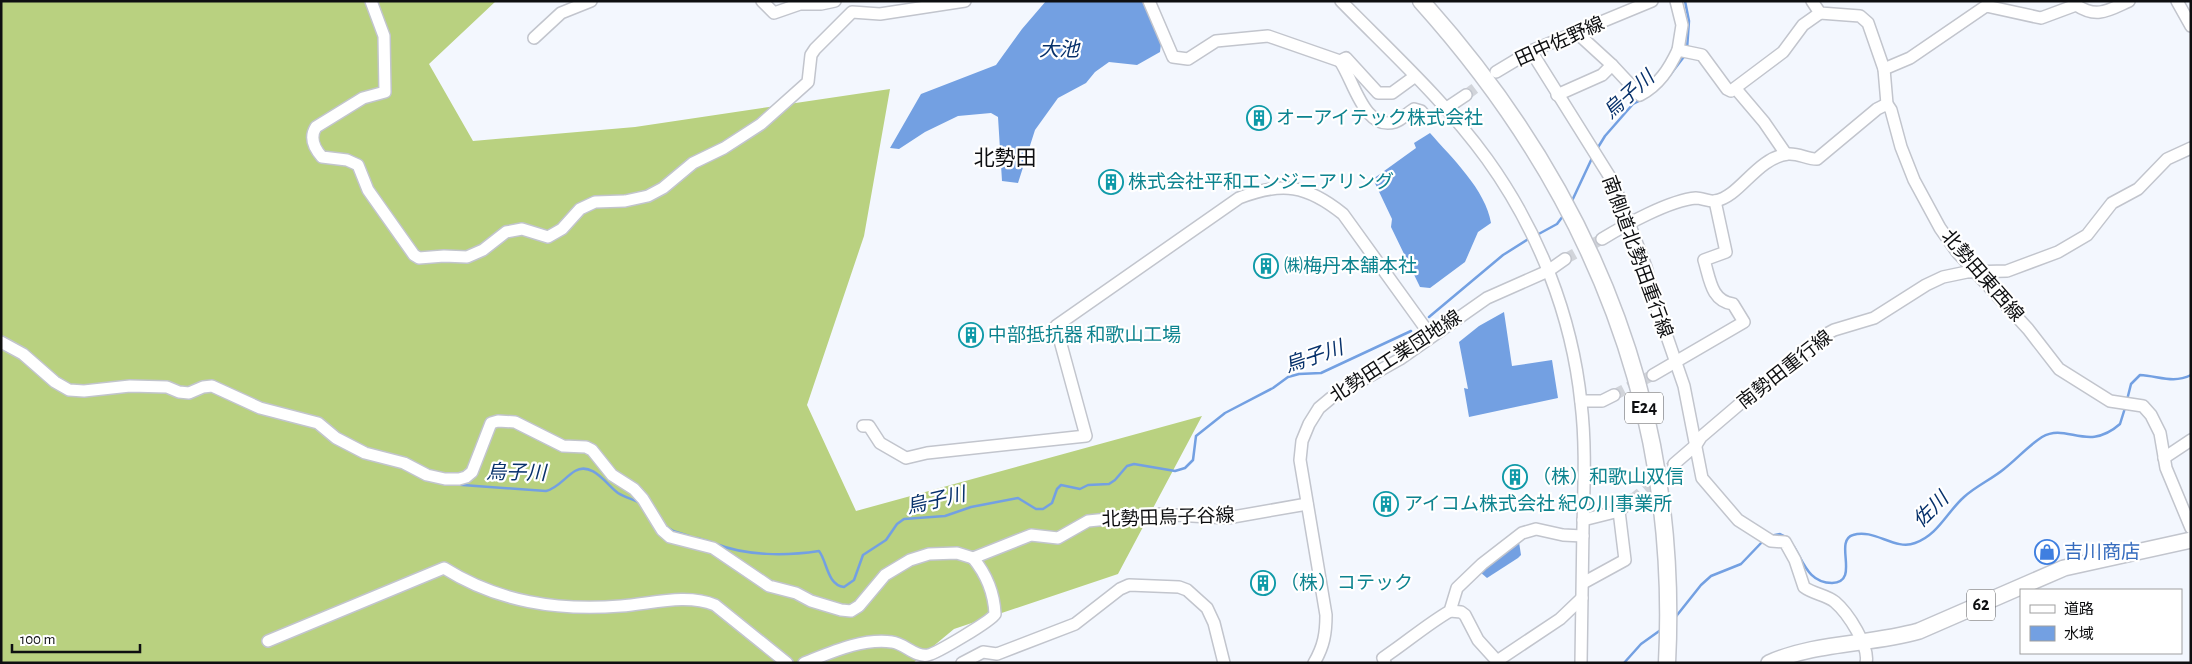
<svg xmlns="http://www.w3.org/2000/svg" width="2192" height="664" viewBox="0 0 2192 664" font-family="'Alegreya Sans','Noto Sans JP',sans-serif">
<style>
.forest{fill:#b9d180}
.water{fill:#73a0e2}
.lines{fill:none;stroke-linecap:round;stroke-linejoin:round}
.stream{stroke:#73a0e2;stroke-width:2.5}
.minor-tunnel{stroke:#d1d4da;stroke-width:11;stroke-dasharray:11 5.5;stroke-linecap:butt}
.minor-casing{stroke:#c2c5cd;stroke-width:14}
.major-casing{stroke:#c2c5cd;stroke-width:18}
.highway-casing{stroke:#c2c5cd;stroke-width:19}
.minor{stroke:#fff;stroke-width:11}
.major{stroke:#fff;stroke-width:15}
.highway{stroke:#fff;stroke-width:16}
.labels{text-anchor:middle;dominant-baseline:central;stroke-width:4.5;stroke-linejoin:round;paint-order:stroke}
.shield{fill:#fff;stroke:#565758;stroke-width:1}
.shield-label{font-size:18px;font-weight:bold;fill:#0e0f11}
.street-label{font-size:19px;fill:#0e0f11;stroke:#fff}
.culture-label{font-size:19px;fill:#0d838f;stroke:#fff;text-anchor:start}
.shop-label{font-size:19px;fill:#366cbe;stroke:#fff;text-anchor:start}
.water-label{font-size:20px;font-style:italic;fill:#07316b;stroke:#fff}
.quarter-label{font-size:21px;fill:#0e0f11;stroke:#fff}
</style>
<rect width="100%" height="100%" fill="#f3f7fe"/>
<path class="forest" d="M1,1H496L429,64L473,141L635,127L890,89L864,236L807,405L856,511L1202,416L1118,574L954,629L913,663H1Z"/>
<g class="water">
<path d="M1046,1H1143L1161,44L1160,52L1137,65L1109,62L1095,72L1086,83L1058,98L1035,130L1018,183L1002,181L998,117L991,113L958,116L925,132L899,149L890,148L921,94L996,65L1022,29Z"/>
<path d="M1430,133C1451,157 1486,190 1491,223L1478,232L1465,262L1430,288L1420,287L1391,227L1392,219L1373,179L1416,148L1414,143Z"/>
<path d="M1504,312L1512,366L1552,360L1558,398L1469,417L1464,388L1468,389L1459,342L1479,326Z"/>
<path d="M1519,542L1521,555L1518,558L1487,578L1480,572Z"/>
</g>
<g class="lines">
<g class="stream">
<path d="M1685,1L1689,21L1687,49"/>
<path d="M1670,75L1686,54"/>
<path d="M1597,149L1605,136L1633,104L1643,99"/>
<path d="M1571,203L1593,156"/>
<path d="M1535,236L1557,224L1563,216"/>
<path d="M1429,317L1503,255L1530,238"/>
<path d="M2127,400L2131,384L2140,375C2159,376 2173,384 2191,375"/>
<path d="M449,484L546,491C558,488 565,477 575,471C592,461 607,485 618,493C624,497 633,499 640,503"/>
<path d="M667,527L673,531L689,536"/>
<path d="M1770,536L1780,534L1786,537"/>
<path d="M697,538L711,542"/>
<path d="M716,544C747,556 786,556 819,551C827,561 827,585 844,587L854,580L863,555L886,540L897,524L904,519L945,516L971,507L1018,498L1036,509H1043L1052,503L1057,489L1061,485L1080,489L1088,485L1109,484L1115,480L1127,466L1134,464L1175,471L1185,468L1193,460L1196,436L1225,413L1273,388L1288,377L1299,374L1321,373L1411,331"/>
<path d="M1794,547C1804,563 1809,583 1832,583C1861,582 1833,541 1853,535C1874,528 1895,551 1915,543C1938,535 1947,512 1964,497C1976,486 1992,479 2004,469C2017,459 2028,446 2042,437C2067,422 2087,453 2120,424L2125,408"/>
<path d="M1674,619L1701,585L1711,576L1741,564L1763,541"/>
<path d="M1624,663L1641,644L1662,629"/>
</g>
<g class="minor-tunnel">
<path d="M1466,95L1490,77"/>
<path d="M1565,259L1602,239"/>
<path d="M1614,395L1653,375"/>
<path d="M1632,500L1674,464"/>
</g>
<defs>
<g id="minor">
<path d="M371,1L384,36L385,92L363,98L316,127C309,138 314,148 322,157L347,160L358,165L368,190L414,255L419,258L444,256L467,257L483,250L506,232L522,229L548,237L562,229L580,209L595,202L625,201L648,196L663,188L693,163L724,148L761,124L808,82L811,55L815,49L852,12L880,14L965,1"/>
<path d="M762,1L774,13L800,4H821L835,1"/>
<path d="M1149,1L1173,57L1188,59L1216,41L1268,36L1340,61L1346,58L1378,93H1392L1414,77"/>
<path d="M1341,1C1391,52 1445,101 1487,159C1538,230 1572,315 1581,403C1586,444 1584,485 1583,527C1582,572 1582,617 1581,663"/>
<path d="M1676,1L1682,25L1678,50"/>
<path d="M1812,1L1820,13L1860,16L1868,23L1884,69L1887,104L1891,110L1901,147L1914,180L1940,228L1957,252L2028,329L2059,369L2110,401L2143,406L2151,415L2160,433L2166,468L2191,528"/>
<path d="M2177,1L2191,26"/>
<path d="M1577,33L1612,65"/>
<path d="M534,38L561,13L591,1"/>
<path d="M1531,51L1613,182L1646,267L1654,299L1684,386L1702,478L1738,520L1771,541L1785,542L1795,560L1804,587C1813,594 1827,595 1835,602C1848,613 1870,647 1866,663"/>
<path d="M1340,61C1354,81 1364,131 1395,122C1402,120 1407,113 1414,109L1421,111L1427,118"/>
<path d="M1884,69L1910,58L1986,6L2041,18L2076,5C2097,19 2109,10 2129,1"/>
<path d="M1496,72L1531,51L1652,1"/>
<path d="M1736,89L1764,122L1786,154"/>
<path d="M1557,95L1602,75L1612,65L1640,95C1659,85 1669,69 1678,50L1702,55L1727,89L1731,91L1783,52L1803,25L1820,13"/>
<path d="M1445,109L1466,95"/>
<path d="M1602,239C1625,225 1670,200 1696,198C1702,198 1709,202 1715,201C1740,197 1756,158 1788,154C1799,153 1806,159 1817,159L1877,109L1887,104"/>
<path d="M1,342L23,354L55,382L69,390L84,391L130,386L167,387L179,392L189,393L203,387L212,386L260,408L318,423L336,438L365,453L404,463L427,475L445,479H459L466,477L472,472L491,423L498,421L515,422L563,446L586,447L592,450L612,475L634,489L643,499L662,530L670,537L713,548L769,586L796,593L811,601L841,610L851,611L859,606L885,575L910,560L929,554L957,553L973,558L1031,535L1058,538L1088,521L1157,514L1227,518L1307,504"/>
<path d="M1653,375L1744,322L1733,304C1711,301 1710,279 1704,260L1726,252L1715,201"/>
<path d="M1581,401H1602L1614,395"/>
<path d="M863,426H869L880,443L906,458L927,453L1086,436L1056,326L1239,198C1282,181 1307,185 1343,214L1431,336"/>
<path d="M2164,458L2191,440"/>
<path d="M1674,464L1696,445L1701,437L1762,385L1788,369L1821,337L1834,330L1874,318L1926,285L1943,277L1967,272L2007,271L2058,252L2087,235L2112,203L2138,189L2167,159L2191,148"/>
<path d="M1583,520L1619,511"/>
<path d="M1583,583L1625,560L1619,511L1632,500"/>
<path d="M1450,611L1461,612L1465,615L1478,640L1497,661L1560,619L1582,598"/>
<path d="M268,641L444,568C498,602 557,611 621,606C651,604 686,593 715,605L787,663"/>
<path d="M804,663C832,652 862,638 892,642C904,643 916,658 928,655C937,653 991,621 995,614C994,592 987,575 973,558"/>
<path d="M962,663L983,652L997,654L1075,624L1120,589L1129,585L1179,587L1187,590L1207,608L1214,623L1224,663"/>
<path d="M1314,663C1324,646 1326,633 1326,615L1300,460L1302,441L1309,424L1319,408L1331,398L1400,359L1487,298L1548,271L1565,259"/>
<path d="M1385,663L1383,658C1407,642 1426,625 1450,611L1457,588L1482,564L1522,533L1536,529L1563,535L1583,536"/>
</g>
<path id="major" d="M1769,663C1816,642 1870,645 1919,631L2064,568L2191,540"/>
<path id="highway" d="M1421,1C1590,189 1680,408 1667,663"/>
</defs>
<use href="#minor" class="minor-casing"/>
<use href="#major" class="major-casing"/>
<use href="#highway" class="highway-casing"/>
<use href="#minor" class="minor"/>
<use href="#major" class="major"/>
<use href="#highway" class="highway"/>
</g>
<defs>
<symbol id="building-ring" viewBox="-11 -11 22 22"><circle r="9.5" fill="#fff" stroke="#0f9aa8" stroke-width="1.5"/><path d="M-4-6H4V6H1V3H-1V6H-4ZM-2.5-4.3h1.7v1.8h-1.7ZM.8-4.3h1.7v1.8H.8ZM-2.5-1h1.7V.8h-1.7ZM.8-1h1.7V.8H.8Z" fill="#0f9aa8"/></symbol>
<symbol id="shop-ring" viewBox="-11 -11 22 22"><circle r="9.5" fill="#fff" stroke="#3f7fe0" stroke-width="1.5"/><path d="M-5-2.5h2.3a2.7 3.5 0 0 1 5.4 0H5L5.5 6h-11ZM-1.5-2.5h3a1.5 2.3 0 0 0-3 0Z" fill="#3f7fe0"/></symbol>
</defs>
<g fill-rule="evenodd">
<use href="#building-ring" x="1245" y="104" width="28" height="28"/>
<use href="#building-ring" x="1097" y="168" width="28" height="28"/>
<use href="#building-ring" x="1252" y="252" width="28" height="28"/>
<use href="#building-ring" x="957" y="321" width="28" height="28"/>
<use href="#building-ring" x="1501" y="463" width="28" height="28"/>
<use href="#building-ring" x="1372" y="490" width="28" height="28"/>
<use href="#shop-ring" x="2033" y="538" width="28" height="28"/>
<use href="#building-ring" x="1249" y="569" width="28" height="28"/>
</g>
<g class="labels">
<g class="shield">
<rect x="1625" y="392.5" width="38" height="31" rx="4"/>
<rect x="1967" y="589.5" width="28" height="31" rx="4"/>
</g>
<g class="shield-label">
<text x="1644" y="408">E24</text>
<text x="1981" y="605">62</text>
</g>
<g class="street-label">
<text transform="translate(1560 42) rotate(-24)">田中佐野線</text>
<text transform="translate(1637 257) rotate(70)">南側道北勢田重行線</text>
<text transform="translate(1982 276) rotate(49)">北勢田東西線</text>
<text transform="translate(1396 357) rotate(-33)">北勢田工業団地線</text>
<text transform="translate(1785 370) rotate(-38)">南勢田重行線</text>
<text transform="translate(1168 518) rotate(-2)">北勢田烏子谷線</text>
</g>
<g class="culture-label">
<text x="1276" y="118">オーアイテック株式会社</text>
<text x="1128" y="182">株式会社平和エンジニアリング</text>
<text x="1284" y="266">㈱梅丹本舗本社</text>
<text x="988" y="335">中部抵抗器 和歌山工場</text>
<text x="1532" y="477">（株）和歌山双信</text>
<text x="1404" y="504">アイコム株式会社 紀の川事業所</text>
<text x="1280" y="583">（株）コテック</text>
</g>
<g class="shop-label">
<text x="2064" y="552">吉川商店</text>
</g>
<g class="water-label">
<text x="1059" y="50">大池</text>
<text transform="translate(1629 95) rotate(-42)">烏子川</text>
<text transform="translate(1314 357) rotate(-19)">烏子川</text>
<text transform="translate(516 473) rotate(1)">烏子川</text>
<text transform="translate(936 501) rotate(-13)">烏子川</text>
<text transform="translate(1931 510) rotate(-45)">佐川</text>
</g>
<g class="quarter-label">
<text x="1005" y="158">北勢田</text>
</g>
</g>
<rect width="2192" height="664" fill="none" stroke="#0e0f11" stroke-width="5"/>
<rect x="2020" y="589" width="162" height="65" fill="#ffffff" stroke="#9f9fa0"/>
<rect x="2030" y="605" width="25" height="8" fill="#ffffff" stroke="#9f9fa0"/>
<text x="2064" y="614" font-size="15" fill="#0e0f11">道路</text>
<rect x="2030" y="626" width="25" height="15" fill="#73a0e2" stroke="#9f9fa0"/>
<text x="2064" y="639" font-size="15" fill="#0e0f11">水域</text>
<path d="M12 644v8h128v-8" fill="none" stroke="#0e0f11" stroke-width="2.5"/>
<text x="20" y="644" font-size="15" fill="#0e0f11" stroke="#ffffff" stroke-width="4" paint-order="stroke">100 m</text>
</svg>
